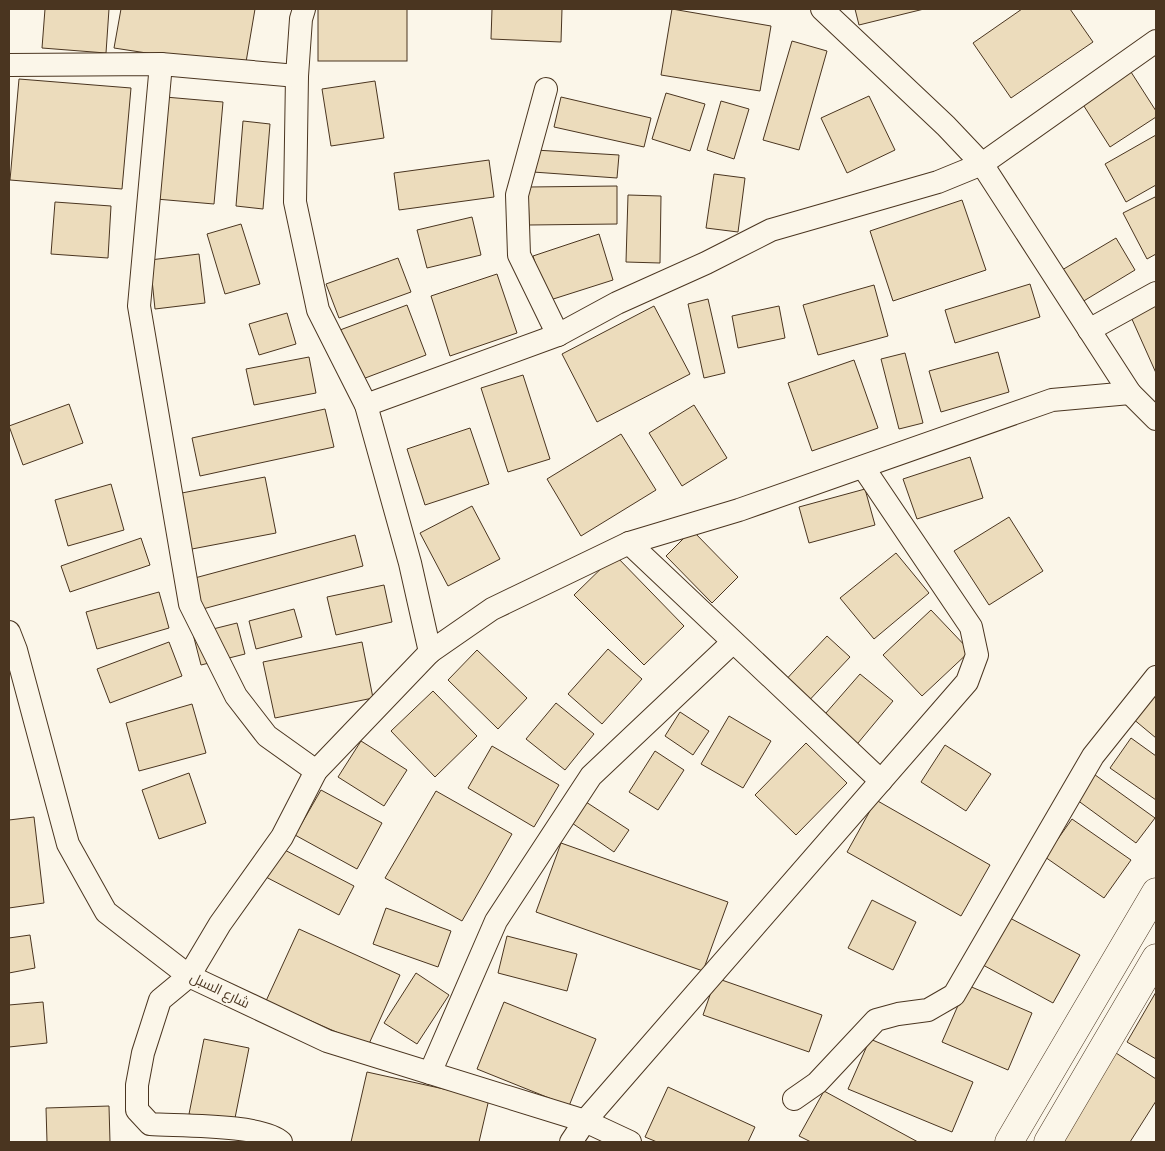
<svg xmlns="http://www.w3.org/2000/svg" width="1165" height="1151" viewBox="0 0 1165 1151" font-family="'IBM Plex Sans',Cairo,sans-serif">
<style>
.building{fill:#ecdcbc;stroke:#4a3520}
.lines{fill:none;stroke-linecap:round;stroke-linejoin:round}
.minor-casing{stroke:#4a3520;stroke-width:24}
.secondary-casing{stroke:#4a3520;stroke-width:29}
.minor{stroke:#fbf6e9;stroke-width:22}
.secondary{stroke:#fbf6e9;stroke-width:28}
.labels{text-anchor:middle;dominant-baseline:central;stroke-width:4;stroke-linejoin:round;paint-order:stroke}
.street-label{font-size:14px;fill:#4a3520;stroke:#fbf6e9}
</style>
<rect width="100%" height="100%" fill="#fbf6e9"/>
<g class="building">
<path d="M45,9H109L106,53L42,48Z"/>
<path d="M121,9H255L245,68L114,48Z"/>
<rect x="318" y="9" width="89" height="52"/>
<path d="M492,9H562L561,42L491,39Z"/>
<path d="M672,9L771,26L760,91L661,75Z"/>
<path d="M855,9H924L859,25Z"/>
<path d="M1022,9H1070L1093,42L1011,98L973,43Z"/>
<path d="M792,41L827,51L799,150L763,140Z"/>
<path d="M1131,72L1156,111V117L1110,147L1082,103Z"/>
<path d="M19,79L131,88L122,189L10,180Z"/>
<path d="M375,81L384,138L331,146L322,89Z"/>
<path d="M666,93L705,104L690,151L652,139Z"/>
<path d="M869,96L895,150L847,173L821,118Z"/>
<path d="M165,97L223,102L214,204L156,199Z"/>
<path d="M561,97L651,118L644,147L554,127Z"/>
<path d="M721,101L749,109L734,159L707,150Z"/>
<path d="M243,121L270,124L263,209L236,206Z"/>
<path d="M1156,135V185L1126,202L1105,164Z"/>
<path d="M535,150L619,155L617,178L533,172Z"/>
<path d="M489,160L494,197L399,210L394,173Z"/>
<path d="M714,174L745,178L738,232L706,228Z"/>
<path d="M617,186V224L529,225L528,187Z"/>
<path d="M628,195L661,196L660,263L626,262Z"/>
<path d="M1155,197L1156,200V254L1147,259L1123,213Z"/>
<path d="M962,200L986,270L893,301L870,231Z"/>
<path d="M55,202L111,206L108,258L51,254Z"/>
<path d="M472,217L481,255L427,268L417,230Z"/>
<path d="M241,224L260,284L225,294L207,234Z"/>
<path d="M599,234L613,280L547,301L533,256Z"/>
<path d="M1116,238L1135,270L1082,302L1062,270Z"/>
<path d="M199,254L205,303L155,309L150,260Z"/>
<path d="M398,258L411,292L339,318L326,284Z"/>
<path d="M497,274L517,333L450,356L431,296Z"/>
<path d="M1030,284L1040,317L955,343L945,310Z"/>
<path d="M874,285L888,336L818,355L803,305Z"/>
<path d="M708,299L725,373L704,378L688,304Z"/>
<path d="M407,305L426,355L360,380L340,330Z"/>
<path d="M1156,305V373L1131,317Z"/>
<path d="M654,306L690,374L597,422L562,354Z"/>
<path d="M779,306L785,338L738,348L732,316Z"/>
<path d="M287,313L296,344L259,355L249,324Z"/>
<path d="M998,352L1009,392L941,412L929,371Z"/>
<path d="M905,353L923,423L899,429L881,359Z"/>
<path d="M309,357L316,393L254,405L246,369Z"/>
<path d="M854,360L878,428L812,451L788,383Z"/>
<path d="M523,375L550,459L508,472L481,388Z"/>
<path d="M69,404L83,443L23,465L9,426Z"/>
<path d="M694,405L727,458L682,486L649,433Z"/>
<path d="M325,409L334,447L200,476L192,438Z"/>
<path d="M470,428L489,484L425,505L407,449Z"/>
<path d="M621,434L656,490L581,536L547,479Z"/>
<path d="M970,457L983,498L917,519L903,479Z"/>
<path d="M265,477L276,533L171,553L161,497Z"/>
<path d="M111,484L124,530L68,546L55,500Z"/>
<path d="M865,489L875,525L809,543L799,507Z"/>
<path d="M472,506L500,559L448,586L420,533Z"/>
<path d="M1009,517L1043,571L989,605L954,551Z"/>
<path d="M692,530L738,577L712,603L666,556Z"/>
<path d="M355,535L363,566L199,610L191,579Z"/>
<path d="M141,538L150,565L70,592L61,566Z"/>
<path d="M896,553L929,593L874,639L840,598Z"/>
<path d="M615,555L684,626L644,665L574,595Z"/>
<path d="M384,585L392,622L336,635L327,597Z"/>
<path d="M159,592L169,628L97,649L86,612Z"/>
<path d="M294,609L302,637L256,649L249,621Z"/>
<path d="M931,610L970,651L922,696L883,655Z"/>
<path d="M237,623L245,654L201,665L193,634Z"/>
<path d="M827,636L850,657L803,707L780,686Z"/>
<path d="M169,642L182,676L110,703L97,669Z"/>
<path d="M362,642L373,698L275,718L263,662Z"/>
<path d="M608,649L642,679L602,724L568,694Z"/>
<path d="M477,650L527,698L498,729L448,680Z"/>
<path d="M860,674L893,701L853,749L819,721Z"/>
<path d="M433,691L477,736L435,777L391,731Z"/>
<path d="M1151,694L1156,698V738L1132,718Z"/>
<path d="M556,703L594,734L565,770L526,739Z"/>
<path d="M192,704L206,753L139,771L126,723Z"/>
<path d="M680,712L709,731L693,755L665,736Z"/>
<path d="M729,716L771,741L743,788L701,764Z"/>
<path d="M1131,738L1156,756V800L1110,768Z"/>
<path d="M361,741L407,770L384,806L338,777Z"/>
<path d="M806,743L847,783L796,835L755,795Z"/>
<path d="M945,745L991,774L966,811L921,782Z"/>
<path d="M492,746L559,785L534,827L468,788Z"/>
<path d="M655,751L684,770L658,810L629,792Z"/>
<path d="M1091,772L1155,818L1136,843L1073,797Z"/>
<path d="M189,773L206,823L159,839L142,790Z"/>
<path d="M321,790L382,823L357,869L295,835Z"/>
<path d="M436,791L512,834L462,921L385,878Z"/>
<path d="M876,800L990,865L961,916L847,852Z"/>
<path d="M586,802L629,830L614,852L572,823Z"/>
<path d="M34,817L44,903L9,908V820Z"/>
<path d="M1072,819L1131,860L1104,898L1045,857Z"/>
<path d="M561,843L728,902L703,971L536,912Z"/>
<path d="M279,847L354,886L339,915L264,876Z"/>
<path d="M872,900L916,922L893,970L848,948Z"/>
<path d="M386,908L451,931L438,967L373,944Z"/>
<path d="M1008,917L1080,955L1053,1003L983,965Z"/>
<path d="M299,929L400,975L368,1046L266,1001Z"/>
<path d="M30,935L35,968L9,973V938Z"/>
<path d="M507,936L577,954L567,991L498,973Z"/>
<path d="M416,973L449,995L417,1044L384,1023Z"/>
<path d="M716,978L822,1015L809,1052L703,1015Z"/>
<path d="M967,985L1032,1013L1008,1070L942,1042Z"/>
<path d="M1156,992V1059L1127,1042Z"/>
<path d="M43,1002L47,1043L9,1047V1005Z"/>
<path d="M504,1002L596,1039L569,1106L477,1069Z"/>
<path d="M204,1039L249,1048L234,1123L189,1114Z"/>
<path d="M870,1039L973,1082L952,1132L848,1089Z"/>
<path d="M1116,1053L1156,1079V1101L1130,1142H1058Z"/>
<path d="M367,1072L489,1099L479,1142H351Z"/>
<path d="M668,1087L755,1127L748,1142H657L645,1137Z"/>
<path d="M824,1091L918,1142H811L799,1136Z"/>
<path d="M109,1106L110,1142H47L46,1108Z"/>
</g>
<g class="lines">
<defs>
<g id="minor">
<path d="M304,9L301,19L297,76L295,202L318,310L366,405L410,563L430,652"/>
<path d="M822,9L946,126L982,164L1130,393L1156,419"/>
<path d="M161,64L139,306L190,604L236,696L267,736L316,771"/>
<path d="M9,65L161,64L297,76"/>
<path d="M546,89L517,195L519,255L558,335"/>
<path d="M1089,330L1156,293"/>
<path d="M366,405L558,335L617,303L706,263L771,230L938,182L982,164L1156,41"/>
<path d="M629,543L881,781"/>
<path d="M9,632L16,650L68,844L106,912L189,976L327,1041L585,1121L630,1142"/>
<path d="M430,1073L496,921L591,776L733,642"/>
<path d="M794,1099L817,1083L876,1020L898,1014L928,1010L954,995L1093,756L1156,677"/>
<path d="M281,1142C262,1124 179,1126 150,1124L137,1110V1085L143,1053L160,1000L189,976L220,924L282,837L316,771L430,652L492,609L629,543L739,510L1052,400L1130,393"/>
<path d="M571,1142L585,1121L967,682L977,655L971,627L863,467"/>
</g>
<g id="secondary">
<path d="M1009,1142L1156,892"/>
<path d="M1048,1142L1156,958"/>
</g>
</defs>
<use href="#minor" class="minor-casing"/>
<use href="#secondary" class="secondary-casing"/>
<use href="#minor" class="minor"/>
<use href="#secondary" class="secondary"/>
</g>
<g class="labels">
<g class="street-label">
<text transform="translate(220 990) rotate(26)">شارع السبل</text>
</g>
</g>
<rect width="1165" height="1151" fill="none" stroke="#4a3520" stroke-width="20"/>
</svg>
